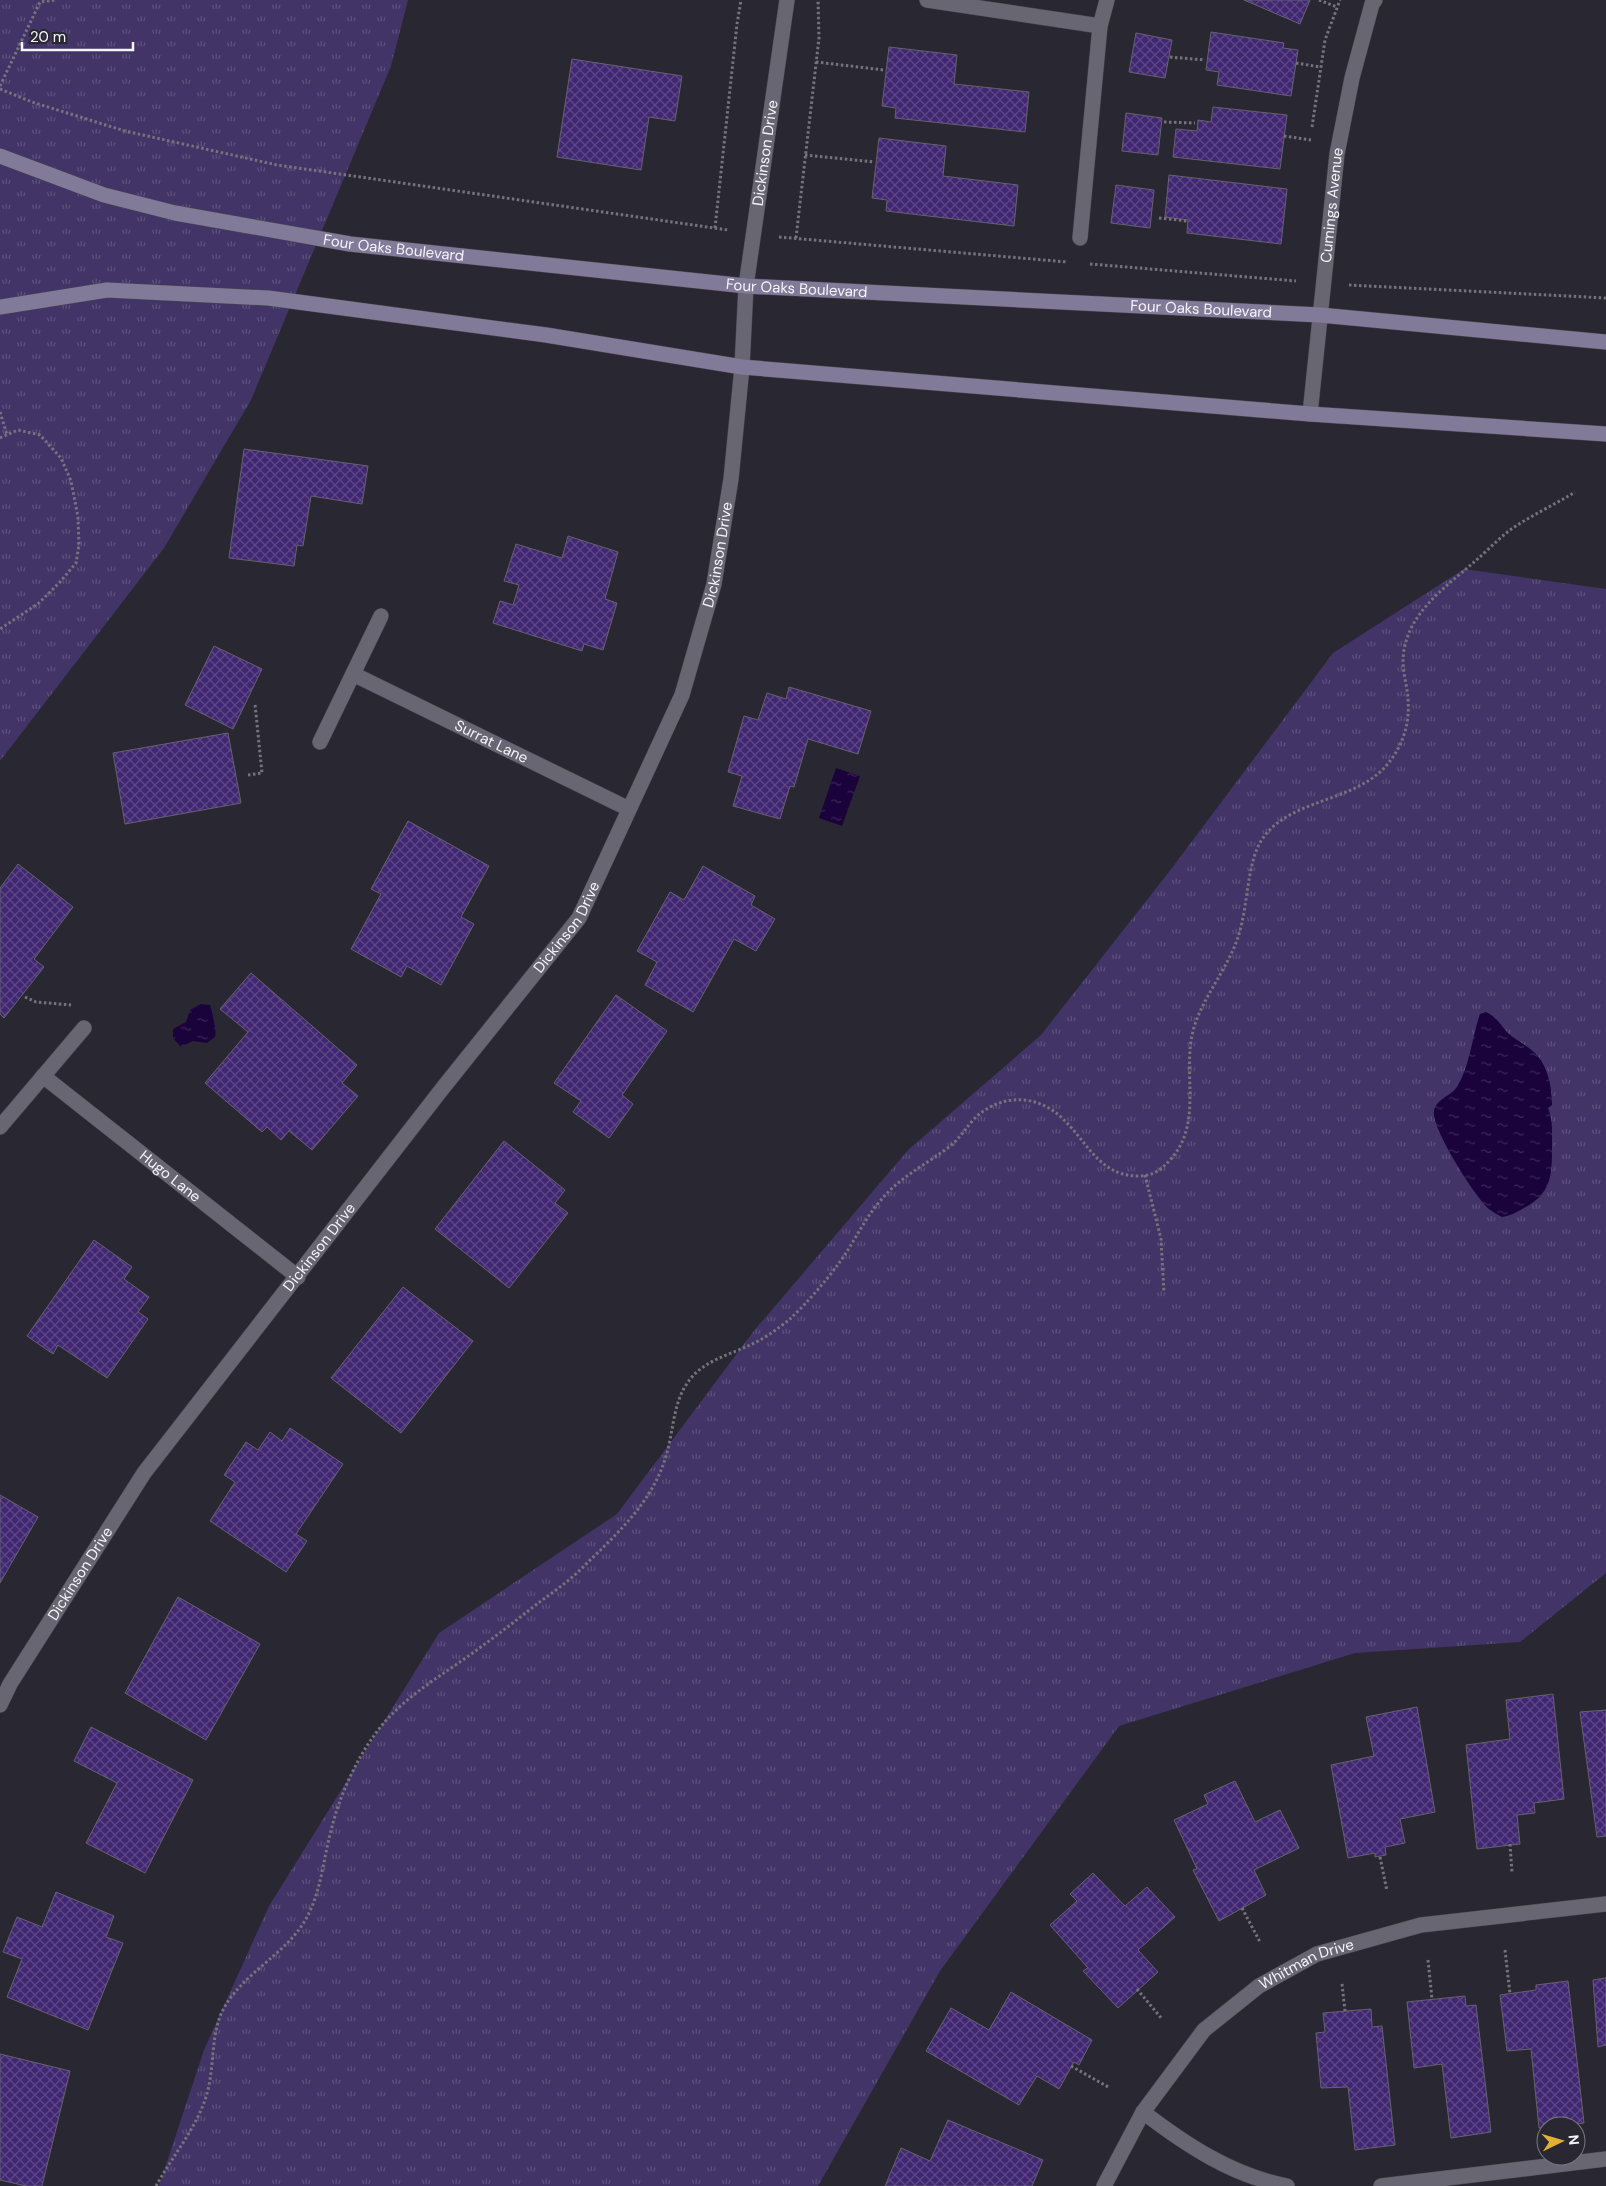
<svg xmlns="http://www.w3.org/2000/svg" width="1606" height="2186" viewBox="0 0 1606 2186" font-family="'DM Sans',sans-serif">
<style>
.grass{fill:url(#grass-tufts)}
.water{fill:url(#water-ripples)}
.building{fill:url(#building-cross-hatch);stroke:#65626e}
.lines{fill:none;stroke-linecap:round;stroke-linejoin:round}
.lane-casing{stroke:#48464e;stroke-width:16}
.street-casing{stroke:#48464e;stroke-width:16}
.secondary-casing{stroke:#48464e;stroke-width:16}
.path{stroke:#75747d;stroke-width:3;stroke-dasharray:2.5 2.5;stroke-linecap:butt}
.lane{stroke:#686672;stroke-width:15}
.street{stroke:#686672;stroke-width:15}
.secondary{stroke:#827a99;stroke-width:15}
.labels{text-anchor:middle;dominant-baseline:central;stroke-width:4;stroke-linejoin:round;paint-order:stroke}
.street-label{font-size:15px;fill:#f5f4fb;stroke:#292731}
</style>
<defs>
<pattern id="grass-tufts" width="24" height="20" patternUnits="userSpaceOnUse" patternTransform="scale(1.25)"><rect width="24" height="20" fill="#423466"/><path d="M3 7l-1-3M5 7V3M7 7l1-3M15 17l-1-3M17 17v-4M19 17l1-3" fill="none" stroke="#5e527d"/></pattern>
<pattern id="water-ripples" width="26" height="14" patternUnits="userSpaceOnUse" patternTransform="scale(1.25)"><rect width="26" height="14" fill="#1a023b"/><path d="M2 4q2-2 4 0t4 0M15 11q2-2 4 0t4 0" fill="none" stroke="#3c2858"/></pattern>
<pattern id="building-cross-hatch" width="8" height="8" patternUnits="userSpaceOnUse" patternTransform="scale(1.25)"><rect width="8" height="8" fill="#412772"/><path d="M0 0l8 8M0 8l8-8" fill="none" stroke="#5d4787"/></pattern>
</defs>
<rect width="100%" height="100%" fill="#292731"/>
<g class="grass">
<path d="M0,0H408L391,66L251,400L164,548L0,761Z"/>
<path d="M1464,569L1606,589V1573L1520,1642L1355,1653L1119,1726L940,1971L818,2186H159L204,2050L269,1906L439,1633L617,1514L753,1332L908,1150L1041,1035L1172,868L1333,653Z"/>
</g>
<g class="water">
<path d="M836,768L860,776L842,826L819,818Z"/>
<path d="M201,1004L210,1005C212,1012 217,1030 215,1037L207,1043L193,1041L181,1047L173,1038V1029L186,1022L190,1010Z"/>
<path d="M1486,1012C1497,1017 1501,1026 1509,1034C1517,1041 1527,1045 1535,1053C1548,1066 1552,1087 1552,1105L1548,1108C1553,1120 1552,1133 1552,1146C1552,1175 1552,1193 1524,1208C1517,1212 1510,1216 1502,1217C1498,1215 1493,1212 1489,1209C1475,1197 1431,1128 1434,1111C1436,1099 1451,1096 1457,1087C1470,1066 1472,1037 1480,1014Z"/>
</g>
<g class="building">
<path d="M1244,0H1310L1300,24Z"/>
<path d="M1211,32L1284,43L1283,48L1298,50L1291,96L1217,85L1219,72L1206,70Z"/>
<path d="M1136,33L1172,40L1165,78L1129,72Z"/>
<path d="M889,47L957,55L954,84L1029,92L1025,132L895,118L896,108L882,106Z"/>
<path d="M572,59L682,76L675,121L649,117L641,170L557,157Z"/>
<path d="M1213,107L1287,115L1280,169L1173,157L1176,129L1197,131L1198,120L1211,122Z"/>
<path d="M1126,113L1162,118L1158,155L1122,151Z"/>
<path d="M879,138L946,146L943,176L1018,185L1014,226L886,211L887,200L872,198Z"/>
<path d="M1169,175L1287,189L1281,244L1187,233L1188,220L1165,217Z"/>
<path d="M1116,185L1154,190L1150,228L1111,223Z"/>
<path d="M244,449L368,466L362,504L311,496L303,546L297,545L294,566L229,558Z"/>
<path d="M568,536L618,552L605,599L617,603L603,650L584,644L582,651L493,623L500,601L513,605L519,585L504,581L516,544L562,558Z"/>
<path d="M214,646L262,669L233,729L185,705Z"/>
<path d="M789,687L871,711L858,754L808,739L794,787L790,786L780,819L733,806L742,776L728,772L744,716L758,720L767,693L786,699Z"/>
<path d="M228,733L241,803L125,824L113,753Z"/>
<path d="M408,821L489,866L461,917L474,924L441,985L407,966L401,977L351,949L381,894L371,889Z"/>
<path d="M18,864L73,907L34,959L44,967L4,1018L0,1014V888Z"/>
<path d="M703,866L755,896L751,905L775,919L756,951L734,939L693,1012L645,985L657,962L637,951L670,892L684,900Z"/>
<path d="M251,973L357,1065L342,1083L358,1096L312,1150L289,1131L281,1140L267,1127L262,1132L205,1083L248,1032L220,1009Z"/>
<path d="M616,995L667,1031L622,1095L633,1104L609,1138L573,1112L581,1101L554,1083Z"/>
<path d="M504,1141L565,1190L555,1203L568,1213L509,1288L435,1229Z"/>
<path d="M94,1240L132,1267L124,1279L149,1297L138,1312L148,1319L107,1378L58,1345L53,1354L27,1336Z"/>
<path d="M403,1287L473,1341L401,1433L331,1378Z"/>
<path d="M290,1428L343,1464L296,1534L307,1541L286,1572L210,1521L235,1482L224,1475L246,1442L258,1450L270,1432L282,1441Z"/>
<path d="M0,1495L38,1517L0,1583Z"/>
<path d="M178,1597L260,1644L206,1740L125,1693Z"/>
<path d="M1553,1694L1564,1799L1534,1803L1535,1813L1517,1815L1520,1844L1477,1849L1466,1745L1510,1739L1506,1700Z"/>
<path d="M1417,1707L1435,1812L1400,1819L1405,1843L1385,1847L1386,1855L1375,1857V1853L1348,1858L1331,1765L1374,1756L1366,1717Z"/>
<path d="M1606,1710V1836L1597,1837L1580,1712Z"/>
<path d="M91,1727L193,1780L145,1873L86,1843L117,1783L74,1761Z"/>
<path d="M1235,1781L1255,1822L1280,1810L1299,1848L1254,1870L1266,1895L1219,1921L1193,1870L1197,1869L1174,1820L1208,1804L1204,1795Z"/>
<path d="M1093,1873L1125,1906L1147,1887L1175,1917L1138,1950L1158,1972L1118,2008L1083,1971L1088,1968L1050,1925L1077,1901L1070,1894Z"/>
<path d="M56,1892L114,1916L106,1937L123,1943L88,2030L7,1997L22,1959L3,1952L17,1917L42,1927Z"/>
<path d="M1606,1978V2045L1598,2047L1593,1980Z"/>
<path d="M1568,1981L1584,2123L1539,2128L1531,2049L1507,2051L1500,1995L1536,1990V1985Z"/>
<path d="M1011,1992L1092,2040L1079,2065L1074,2062L1059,2089L1037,2076L1019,2105L926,2051L951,2008L989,2030Z"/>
<path d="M1465,1996L1466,2006L1476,2005L1491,2132L1451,2138L1442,2064L1414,2068L1407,2002Z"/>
<path d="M1371,2009L1372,2027L1382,2026L1395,2145L1355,2150L1348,2087L1321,2088L1316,2033L1325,2032L1323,2013Z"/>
<path d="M0,2054L70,2071L42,2186H26L0,2180Z"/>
<path d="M948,2120L1043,2160L1032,2186H885L901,2148L930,2161Z"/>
</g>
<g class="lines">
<defs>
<g id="lane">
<path d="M927,0L1100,26"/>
<path d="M1080,238L1100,26L1107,0"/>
<path d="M1143,2112C1186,2145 1233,2176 1287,2186"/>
<path d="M1381,2186L1606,2159"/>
</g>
<g id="street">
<path id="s1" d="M1310,414L1337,154L1352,78L1372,4L1375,0"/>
<path id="s2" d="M353,674L629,809"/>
<path d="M320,742L381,616"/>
<path id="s3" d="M43,1076L298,1277"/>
<path d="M0,1127L84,1028"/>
<path id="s4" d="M0,1705L10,1684L144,1473L442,1089L579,918L682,695L714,584L731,479L742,367L746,286L787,0"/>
<path id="s5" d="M1104,2186L1143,2112L1204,2030L1259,1986L1317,1954L1421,1925L1606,1904"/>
</g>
<g id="secondary">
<path id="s6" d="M0,156L104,195L175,213L350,244L746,286L1320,315L1606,342"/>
<path d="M0,307L107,290L268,298L546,335L742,367L1310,414L1606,434"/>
</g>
</defs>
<use href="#lane" class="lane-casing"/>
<use href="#street" class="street-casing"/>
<use href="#secondary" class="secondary-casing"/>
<g class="path">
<path d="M1319,0L1337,7"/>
<path d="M1170,57L1205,60"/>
<path d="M816,62L884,70"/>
<path d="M1296,63L1320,67"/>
<path d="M0,86L40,2L55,0"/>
<path d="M0,89L32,102L125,131L277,165L728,230"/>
<path d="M1164,122L1195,123"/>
<path d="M1312,127L1325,40L1340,0"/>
<path d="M1284,136L1311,140"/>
<path d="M805,155L874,162"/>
<path d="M1159,218L1187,221"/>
<path d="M715,228L737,24L741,0"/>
<path d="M779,237L1067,262"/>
<path d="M796,238L819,38L818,0"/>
<path d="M1090,264L1296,281"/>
<path d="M1349,285L1606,298"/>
<path d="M0,412L7,435"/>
<path d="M0,438L18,430L40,435L61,458L71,481L78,517L79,545L76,563L60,582L39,603L0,629"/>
<path d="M248,775L262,773L255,704"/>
<path d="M25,997L36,1002L71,1005"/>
<path d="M1145,1175L1161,1239L1164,1293"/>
<path d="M1510,1844L1512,1873"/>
<path d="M1380,1857L1387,1891"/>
<path d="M1242,1908L1260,1942"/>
<path d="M1505,1950L1510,1994"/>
<path d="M1428,1960L1432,1999"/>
<path d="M1342,1984L1345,2011"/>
<path d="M1137,1989L1162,2019"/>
<path d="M1071,2066L1110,2088"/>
<path d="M156,2186C172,2157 194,2131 205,2100C215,2072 210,2041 221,2014C240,1972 291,1954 310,1911C322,1885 324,1855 332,1827C339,1798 355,1762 373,1737C397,1702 433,1681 467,1657C491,1640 514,1622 537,1604C553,1592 571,1580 585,1565C618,1533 653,1501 666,1456C673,1434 673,1405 686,1385C700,1362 726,1356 748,1346C762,1340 778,1329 790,1319C806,1304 826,1281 839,1263C854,1243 864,1219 881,1200C900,1177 925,1165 949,1147C959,1139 965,1129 974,1119C999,1094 1036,1093 1062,1118C1087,1141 1099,1176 1138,1176C1152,1176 1160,1171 1170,1160C1201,1126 1185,1082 1191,1041C1196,1005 1225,974 1237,940C1247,912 1246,882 1255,854C1274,798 1350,806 1385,767C1403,747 1410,724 1408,698C1407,686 1403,673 1403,661C1404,616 1442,590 1473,563C1485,553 1497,540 1510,530C1530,516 1554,505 1575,492"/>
</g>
<use href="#lane" class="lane"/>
<use href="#street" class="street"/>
<use href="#secondary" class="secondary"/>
</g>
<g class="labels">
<g class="street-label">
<text stroke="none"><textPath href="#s4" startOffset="1774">Dickinson Drive</textPath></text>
<text stroke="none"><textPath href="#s1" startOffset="210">Cumings Avenue</textPath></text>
<text stroke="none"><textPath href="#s6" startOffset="406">Four Oaks Boulevard</textPath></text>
<text stroke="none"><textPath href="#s6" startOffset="811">Four Oaks Boulevard</textPath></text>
<text stroke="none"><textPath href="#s6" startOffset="1216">Four Oaks Boulevard</textPath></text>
<text stroke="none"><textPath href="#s4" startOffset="1369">Dickinson Drive</textPath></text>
<text stroke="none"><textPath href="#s2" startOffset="154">Surrat Lane</textPath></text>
<text stroke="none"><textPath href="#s4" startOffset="964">Dickinson Drive</textPath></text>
<text stroke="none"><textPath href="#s3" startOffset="162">Hugo Lane</textPath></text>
<text stroke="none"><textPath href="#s4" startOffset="559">Dickinson Drive</textPath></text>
<text stroke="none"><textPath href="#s4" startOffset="154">Dickinson Drive</textPath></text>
<text stroke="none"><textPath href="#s5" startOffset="309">Whitman Drive</textPath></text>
</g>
</g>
<g transform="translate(1561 2141) rotate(85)"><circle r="24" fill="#292731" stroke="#7b7982"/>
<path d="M0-4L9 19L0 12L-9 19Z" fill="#e1af34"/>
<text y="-8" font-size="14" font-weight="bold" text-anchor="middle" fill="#f5f4fb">N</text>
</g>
<path d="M22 42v8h111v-8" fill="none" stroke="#f5f4fb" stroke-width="2.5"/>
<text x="30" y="42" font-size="15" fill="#f5f4fb" stroke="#292731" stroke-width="4" paint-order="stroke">20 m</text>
</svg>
